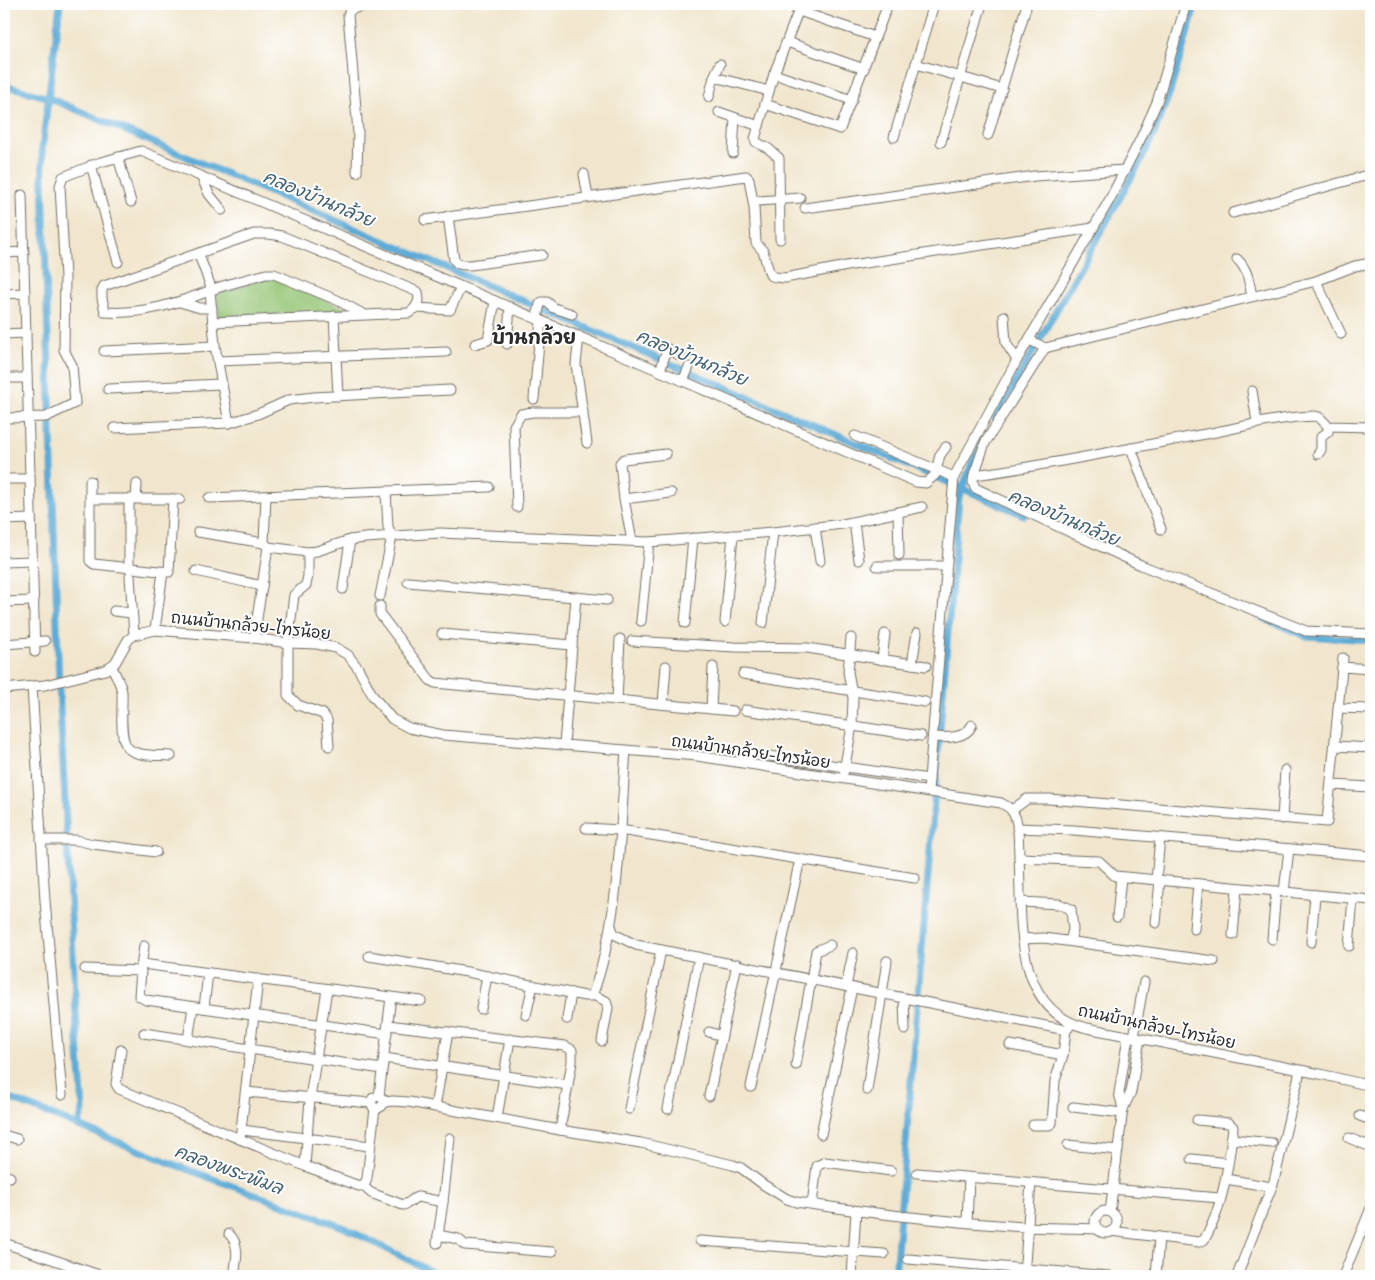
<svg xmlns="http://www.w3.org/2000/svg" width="1375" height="1280" viewBox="0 0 1375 1280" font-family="'Patrick Hand','Playpen Sans Thai',sans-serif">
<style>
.garden{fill:#94c575;stroke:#607850}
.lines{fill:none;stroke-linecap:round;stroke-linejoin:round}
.canal{stroke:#5dabd6;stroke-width:7}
.minor-casing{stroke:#706c64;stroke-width:11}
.minor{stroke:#fff;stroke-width:9}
.labels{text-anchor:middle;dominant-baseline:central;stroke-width:4;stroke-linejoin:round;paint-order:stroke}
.street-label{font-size:16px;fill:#2b2b2b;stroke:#fff}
.water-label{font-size:18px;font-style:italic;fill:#3f5e6f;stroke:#fff}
.quarter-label{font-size:19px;font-weight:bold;fill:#2b2b2b;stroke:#fff}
</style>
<rect width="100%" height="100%" fill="#fff"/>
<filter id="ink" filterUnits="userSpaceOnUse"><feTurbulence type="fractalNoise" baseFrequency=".02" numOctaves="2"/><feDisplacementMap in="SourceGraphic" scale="10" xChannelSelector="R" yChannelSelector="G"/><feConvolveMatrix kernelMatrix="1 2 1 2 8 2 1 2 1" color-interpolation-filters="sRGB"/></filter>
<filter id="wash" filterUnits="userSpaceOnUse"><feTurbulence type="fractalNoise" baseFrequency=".0096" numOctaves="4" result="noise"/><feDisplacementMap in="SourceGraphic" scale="20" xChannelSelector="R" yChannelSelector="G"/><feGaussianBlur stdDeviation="1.12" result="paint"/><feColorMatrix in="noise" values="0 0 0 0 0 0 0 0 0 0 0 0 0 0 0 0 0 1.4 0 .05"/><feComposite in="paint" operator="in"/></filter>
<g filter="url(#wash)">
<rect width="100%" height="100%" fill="#f1e6cd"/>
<path class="garden" d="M267,278L276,279L286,283L346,309L347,311L220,317L217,295Z"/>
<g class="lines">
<g class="canal">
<path d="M60,4L42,149L59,687L76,1013L83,1110L78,1126"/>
<path d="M4,85L49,98L1024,515"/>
<path d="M995,419L1140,162L1155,131L1170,92L1196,4"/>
<path d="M1261,617L1305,636L1371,640"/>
<path d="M4,1096L178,1166L343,1227L440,1276"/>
<path d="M895,1276L959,497L974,458L983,442"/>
</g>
</g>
</g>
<g filter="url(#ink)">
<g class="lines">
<defs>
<g id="minor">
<path d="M799,11L875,37"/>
<path d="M787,42L864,69"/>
<path d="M916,64L1002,89"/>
<path d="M774,74L852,100"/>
<path d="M714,77L720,64"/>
<path d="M709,97L714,77L769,91"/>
<path d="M765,104L840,129L888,4"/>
<path d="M719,112L759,126"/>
<path d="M988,135L1027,4"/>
<path d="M894,137L934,4"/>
<path d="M941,142L982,4"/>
<path d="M733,153L735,118"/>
<path d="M118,157L131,202"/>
<path d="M91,165L118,262"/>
<path d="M357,172L358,132L348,15L350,10L368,4"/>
<path d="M584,174L588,197"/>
<path d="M201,176L209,194L222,210"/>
<path d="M22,195L35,652"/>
<path d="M759,201L800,198"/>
<path d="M805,208L1035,176L1124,170"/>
<path d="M1233,213L1371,174"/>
<path d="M448,216L454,260C459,266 463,265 470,265L542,255"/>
<path d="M425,220L746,176L749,179L754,207L756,243L763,251L770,275L775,277L785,278L852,265L1093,228"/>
<path d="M780,239L779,158L769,149L756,142L755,139L774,74L801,4"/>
<path d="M4,253L24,252"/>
<path d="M199,255L212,290"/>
<path d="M1237,259C1248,269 1249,282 1252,296"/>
<path d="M1316,281L1341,334"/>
<path d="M210,291L215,346L229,423"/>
<path d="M4,294L25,293"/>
<path d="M180,302L200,308H212"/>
<path d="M363,314L337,300L274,274H266C249,279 230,283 214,289C179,303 142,315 105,312L102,298V290L104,286L254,234H269L282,236L418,292L419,300L415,308"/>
<path d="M334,316L338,396"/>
<path d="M1004,316L1006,343L1017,360"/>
<path d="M537,318L540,304L542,302H547L554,308L572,314"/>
<path d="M213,322L409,313L415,308L450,310L461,287"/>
<path d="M4,334L26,333"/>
<path d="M579,336L576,364L587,443"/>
<path d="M1030,340L1045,348L1316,281L1355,266L1371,263"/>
<path d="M475,344L488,340L495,301"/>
<path d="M507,344L510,307"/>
<path d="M1045,348L985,443L974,475L973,482L975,488L1141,565L1306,631L1371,634"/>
<path d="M104,351L215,346"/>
<path d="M218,361L446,352"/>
<path d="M660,371L666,352L668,349L681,356"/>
<path d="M4,378H27"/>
<path d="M683,381L689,367"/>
<path d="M108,389L222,384"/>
<path d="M1252,391L1257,422"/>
<path d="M534,399L541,320"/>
<path d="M4,418L46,417L75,403L72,365L64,350L65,277L60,186L63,177L101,162L141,151L667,374L916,482L926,483L935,475L940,455L946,447"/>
<path d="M114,428L229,423L258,414L289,400L314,397L450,390"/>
<path d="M855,436L954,477"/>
<path d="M1131,448L1161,529"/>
<path d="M1318,454L1321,450V437L1328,432V426"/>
<path d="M974,475C1052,465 1129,448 1206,434C1243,427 1277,417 1315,416L1319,417L1328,426L1371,427"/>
<path d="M4,479H30"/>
<path d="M90,481V561L94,564L169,572L173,499"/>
<path d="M136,498L137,484"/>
<path d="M209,498L489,487"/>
<path d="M91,499H180"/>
<path d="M624,499L671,493"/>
<path d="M517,507L514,426L521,414L533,412H583"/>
<path d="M898,512L899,555"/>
<path d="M4,520L31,519"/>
<path d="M854,522L859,560"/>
<path d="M815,527L820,561"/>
<path d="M198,532L264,543"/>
<path d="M632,541L624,499L620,463L624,459L666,454"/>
<path d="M268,547L308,552L317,551L350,540L365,538L440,533L649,542L773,532L843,524L922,507"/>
<path d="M308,552V576L306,585L294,595L288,643V695L298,705L323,714L327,720L329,746"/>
<path d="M4,562L31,561"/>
<path d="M877,566H946"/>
<path d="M129,568V499"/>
<path d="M196,571L262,586"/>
<path d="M130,576L134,635"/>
<path d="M408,582L607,600"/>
<path d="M343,589L350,540"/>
<path d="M380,596L392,536L388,527L386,491"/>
<path d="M4,602L34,601"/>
<path d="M380,606V614L430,680L435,683L733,711"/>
<path d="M114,611L132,613"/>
<path d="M641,621L649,542"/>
<path d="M725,622L733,535"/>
<path d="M685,623L693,538"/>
<path d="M763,623L773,532"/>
<path d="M155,630L163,572"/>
<path d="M442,634L572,645"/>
<path d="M254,638L268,547L264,543L266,496"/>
<path d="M632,641L735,647L807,648L926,666"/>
<path d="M4,644L45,641"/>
<path d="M882,660L885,634"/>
<path d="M912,664L917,633"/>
<path d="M112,667C115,674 121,684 122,692C123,705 118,740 129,749C139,757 159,755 171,756"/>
<path d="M1342,667L1371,669"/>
<path d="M743,674L925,702"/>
<path d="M32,686L45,901L62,1095"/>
<path d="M4,689L45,685L105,670L115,663L128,640L134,635L155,630L254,638L288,643L317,644L336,648L348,655L358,668L373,696L392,719L409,728L443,735L697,756L1001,803C1004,805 1009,807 1011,810C1020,820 1018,841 1019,854C1022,915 1011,1010 1087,1028L1320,1074L1371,1086"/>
<path d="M617,700L620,639"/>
<path d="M663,704L666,666"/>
<path d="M1338,708L1371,709"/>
<path d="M711,709L713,667"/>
<path d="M745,710L921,736"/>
<path d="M933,737C946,738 966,739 972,725"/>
<path d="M564,745L576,597"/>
<path d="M1335,746L1371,748"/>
<path d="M738,761L754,755L769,756L929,779"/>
<path d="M844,771L852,726L853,698L848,672L851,638"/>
<path d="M1332,785L1371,787"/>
<path d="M928,791L954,477L1017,360L1110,199L1140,140L1157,102L1186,4"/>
<path d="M1012,810L1027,799H1049L1327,822L1343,658"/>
<path d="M1282,819L1285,770"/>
<path d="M586,828L620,830L915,878"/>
<path d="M1017,828L1074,830L1371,856"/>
<path d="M41,840H76L93,844L156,852"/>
<path d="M1019,858L1099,861L1115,876L1371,900"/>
<path d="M1156,880L1160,838"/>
<path d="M1284,892L1289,849"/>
<path d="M1021,902L1059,904L1071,909L1073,930L1070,941"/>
<path d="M1117,917L1121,877"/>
<path d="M1156,923L1160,880"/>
<path d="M611,926L614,934L636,945L1066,1030"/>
<path d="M1194,929L1198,884"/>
<path d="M1233,935L1237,888"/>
<path d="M1023,939L1044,938L1214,961"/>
<path d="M1272,939L1276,891"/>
<path d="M1311,942L1315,895"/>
<path d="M1349,946L1353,898"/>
<path d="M369,956L467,972L585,996H592C620,921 620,829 626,750"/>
<path d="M142,964L421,1001"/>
<path d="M141,968L144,946"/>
<path d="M85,969L141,971L139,996L146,1000L387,1034"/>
<path d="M846,986L853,953"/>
<path d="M593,995L606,1001L608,1008L602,1041"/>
<path d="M904,998L905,1030"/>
<path d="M204,1008L208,973"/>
<path d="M481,1009L487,976"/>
<path d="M526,1015L533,985"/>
<path d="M567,1019L571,993"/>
<path d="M388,1025L565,1046L572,1050V1062L560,1130"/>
<path d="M709,1032L722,1036"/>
<path d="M144,1033L382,1069"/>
<path d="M1134,1037L1144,982"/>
<path d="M188,1040L193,1007"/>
<path d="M1010,1045L1063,1055"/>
<path d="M121,1050L116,1084L119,1089L305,1166L359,1186L362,1185L371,1193L403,1205C410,1204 412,1198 418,1197L443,1202L437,1243"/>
<path d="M384,1058L568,1085"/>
<path d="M796,1065L816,951L830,945"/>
<path d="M751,1087L800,859"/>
<path d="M867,1090L887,961"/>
<path d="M246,1092L371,1103"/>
<path d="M379,1096L391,997"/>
<path d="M709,1096L737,964"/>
<path d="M384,1102L383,1099L379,1096L373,1098L371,1101L373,1107L377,1109L382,1106L384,1102L393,1101L409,1102L560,1130L641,1143L733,1165L741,1168L764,1185L787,1199L796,1202C872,1214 948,1222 1025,1227C1049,1228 1074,1228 1098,1229"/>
<path d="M435,1107L448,1032"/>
<path d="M1073,1107L1122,1113"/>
<path d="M629,1109L661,950"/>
<path d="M668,1109L699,957"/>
<path d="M1123,1109L1119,1093L1128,1037"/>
<path d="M1360,1116L1371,1120"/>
<path d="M497,1118L510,1039"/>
<path d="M1033,1125H1049L1052,1123L1055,1081L1063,1055L1066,1030L1069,1027"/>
<path d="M242,1130L370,1146"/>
<path d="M821,1134L852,988"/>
<path d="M4,1135L17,1139"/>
<path d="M1349,1138L1366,1145L1371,1141"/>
<path d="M240,1139L258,979"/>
<path d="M1231,1139L1272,1143"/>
<path d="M1068,1145L1118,1150"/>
<path d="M1192,1159L1228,1163"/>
<path d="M305,1166L310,1098L327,989"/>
<path d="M917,1173L1220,1198"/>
<path d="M4,1175L10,1177"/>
<path d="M1226,1179L1266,1186"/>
<path d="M362,1185L366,1182L367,1178L375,1108"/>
<path d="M443,1202L450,1138"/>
<path d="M812,1204L817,1166L825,1162L891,1171"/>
<circle cx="1106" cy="1222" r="11"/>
<path d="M1110,1212L1123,1109L1131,1092L1140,1039"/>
<path d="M4,1214L5,1215"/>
<path d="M967,1222L969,1178"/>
<path d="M1111,1231L1199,1242L1204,1240C1223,1209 1229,1163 1233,1127L1229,1123L1197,1120"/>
<path d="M229,1234C241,1245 236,1262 234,1276"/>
<path d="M438,1235L458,1239L465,1245L552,1252"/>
<path d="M700,1241L884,1254"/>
<path d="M4,1243L102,1276"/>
<path d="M908,1259L1109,1276"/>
<path d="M4,1274L11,1276"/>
<path d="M852,1276L856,1211"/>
<path d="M1024,1276L1031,1183"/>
<path d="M1156,1276L1159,1237"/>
<path d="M1237,1276L1274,1181L1300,1071"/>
<path d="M1343,1276L1371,1208"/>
</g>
</defs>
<use href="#minor" class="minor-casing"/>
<use href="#minor" class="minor"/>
</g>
</g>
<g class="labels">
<g class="street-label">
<text transform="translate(251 625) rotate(6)">ถนนบ้านกล้วย-ไทรน้อย</text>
<text transform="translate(751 751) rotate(8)">ถนนบ้านกล้วย-ไทรน้อย</text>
<text transform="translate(1157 1026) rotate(12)">ถนนบ้านกล้วย-ไทรน้อย</text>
</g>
<g class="water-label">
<text transform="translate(319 198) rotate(23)">คลองบ้านกล้วย</text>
<text transform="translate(692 357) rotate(23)">คลองบ้านกล้วย</text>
<text transform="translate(1064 517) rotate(23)">คลองบ้านกล้วย</text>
<text transform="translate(229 1169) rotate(20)">คลองพระพิมล</text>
</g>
<g class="quarter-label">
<text x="534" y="337">บ้านกล้วย</text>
</g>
</g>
<rect width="1375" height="1280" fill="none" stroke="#fff" stroke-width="20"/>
</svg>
